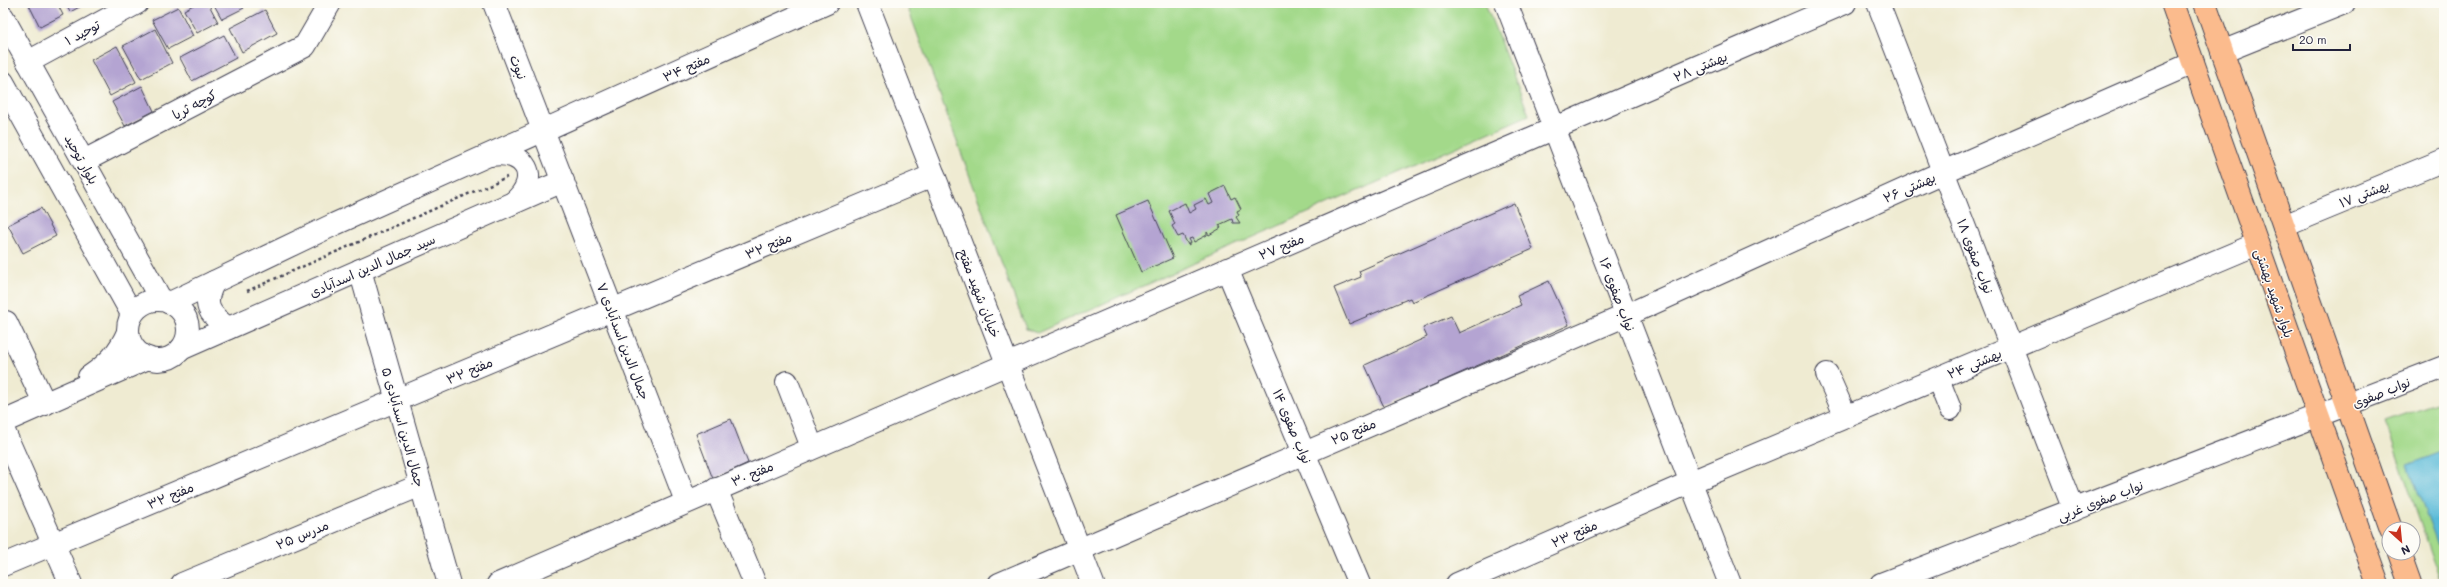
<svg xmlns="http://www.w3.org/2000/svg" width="2447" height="587" viewBox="0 0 2447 587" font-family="Mali,'Playpen Sans Arabic',sans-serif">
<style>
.green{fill:#a3d98a;stroke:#627e62}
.water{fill:#59b9d7;stroke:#3e6e89}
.building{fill:#b4a4d2}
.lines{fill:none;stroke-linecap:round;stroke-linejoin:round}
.minor-casing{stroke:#414052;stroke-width:24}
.major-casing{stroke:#414052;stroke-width:24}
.path{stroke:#414052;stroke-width:2.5;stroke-dasharray:3 3;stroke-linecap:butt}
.minor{stroke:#fff;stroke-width:22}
.major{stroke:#fbbb8d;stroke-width:22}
.labels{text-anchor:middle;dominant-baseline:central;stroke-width:3;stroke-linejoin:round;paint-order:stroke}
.street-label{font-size:13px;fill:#22223b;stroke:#fdfcf7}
</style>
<rect width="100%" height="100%" fill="#fdfcf7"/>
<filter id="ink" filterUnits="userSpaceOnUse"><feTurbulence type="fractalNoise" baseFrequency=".025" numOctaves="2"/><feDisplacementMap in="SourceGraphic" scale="8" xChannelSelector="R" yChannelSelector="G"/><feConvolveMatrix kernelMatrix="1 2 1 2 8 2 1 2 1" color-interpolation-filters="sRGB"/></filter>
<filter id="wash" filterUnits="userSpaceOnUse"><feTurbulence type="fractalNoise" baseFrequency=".012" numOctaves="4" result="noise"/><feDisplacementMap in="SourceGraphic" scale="16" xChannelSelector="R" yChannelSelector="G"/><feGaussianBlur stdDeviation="0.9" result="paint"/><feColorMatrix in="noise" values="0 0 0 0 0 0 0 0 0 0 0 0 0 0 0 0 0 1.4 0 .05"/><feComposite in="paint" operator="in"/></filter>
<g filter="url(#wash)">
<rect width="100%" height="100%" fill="#efebd2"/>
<g class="green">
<path d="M906,3H1485L1529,115L1037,333L1026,329Z"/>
<path d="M2444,400V584H2442L2385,421Z"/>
</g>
<path class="water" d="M2444,451V556H2442L2408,465Z"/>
<g id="blocks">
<g class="building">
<path d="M28,3H57L63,15L40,27Z"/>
<path d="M65,3H87L70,12Z"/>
<path d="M197,3H208L218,22L197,33L184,10Z"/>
<path d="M213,3H241L244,8L222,19Z"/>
<path d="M178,7L193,36L168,49L152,20Z"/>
<path d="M265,10L277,33L242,52L230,28Z"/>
<path d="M155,29L172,63L141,79L123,46Z"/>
<path d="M224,35L236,58L192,81L180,58Z"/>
<path d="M117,46L136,82L110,96L91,60Z"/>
<path d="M142,86L154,111L125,126L112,102Z"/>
<path d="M1225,186L1231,199L1235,197L1241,209L1237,211L1239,215L1236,217L1240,223H1233L1232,219L1219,225L1221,228L1209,235L1207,232V235L1194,242L1192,238L1189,239L1191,243L1188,245L1183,235L1178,237L1172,226L1175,224L1169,211L1185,203L1189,213L1196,209L1194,205L1206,199L1209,205L1213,203L1209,194Z"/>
<path d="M1148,201L1173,258L1141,272L1116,215Z"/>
<path d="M1514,203L1533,249L1412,302L1410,298L1349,324L1334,288L1361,277L1359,271Z"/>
<path d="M41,208L56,236L23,253L8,225Z"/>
<path d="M1549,281L1569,325L1384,407L1365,365L1427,337L1423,328L1451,316L1459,333L1521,305L1517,296Z"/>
<path d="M731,419L748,463L713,479L696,434Z"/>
</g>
</g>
</g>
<g filter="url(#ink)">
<use href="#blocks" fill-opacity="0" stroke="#414052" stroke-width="1"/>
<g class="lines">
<defs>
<g id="minor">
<path d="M494,3L686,501"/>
<path d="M867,3L1093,584"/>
<path d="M1506,3L1730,584"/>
<path d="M1878,3L2074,510"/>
<path d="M3,17L161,300"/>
<path d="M2222,52L2344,3"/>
<path d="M28,62L137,3"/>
<path d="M3,82L132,314"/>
<path d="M491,155C525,149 542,178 514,202"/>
<path d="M84,161L305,46L330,3"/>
<path d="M2284,226L2444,160"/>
<path d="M1227,269L1359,584"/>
<path d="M360,270L449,584"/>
<path d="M214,282C202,304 208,314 228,328"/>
<circle cx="158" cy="330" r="30"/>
<path d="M170,303L335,224L827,3"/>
<path d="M6,322L45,404"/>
<path d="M181,349L563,181"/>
<path d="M1827,374L1846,417"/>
<path d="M89,377C108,364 119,353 128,332"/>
<path d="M1938,379L1950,409"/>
<path d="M787,382L812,447"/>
<path d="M3,422L148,358"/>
<path d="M3,429L71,584"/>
<path d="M716,489L755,584"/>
<path d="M3,565L934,175"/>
<path d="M182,584L421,485"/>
<path d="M498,584L1845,3"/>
<path d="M999,584L1627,315L1943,172L2193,63"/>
<path d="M1457,584L1691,482L2257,244"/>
<path d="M1881,584L2444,367"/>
</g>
<g id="major">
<path d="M2172,3L2378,584"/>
<path d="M2205,3L2391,529"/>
<path d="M2399,553L2410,584"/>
</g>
</defs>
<use href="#minor" class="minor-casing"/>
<use href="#major" class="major-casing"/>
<path class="path" d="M247,291L507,177"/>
<use href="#minor" class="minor"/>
<use href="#major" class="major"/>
</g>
</g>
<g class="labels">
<g class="street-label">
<text transform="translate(82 32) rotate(-28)">توحید ۱</text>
<text transform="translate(1700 66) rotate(-23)">بهشتی ۲۸</text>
<text transform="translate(519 67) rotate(69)">نبوت</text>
<text transform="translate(686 67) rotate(-24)">مفتح ۳۴</text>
<text transform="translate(194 104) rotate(-28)">کوچه ثریا</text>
<text transform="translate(82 159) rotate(61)">بلوار توحید</text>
<text transform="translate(1909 187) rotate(-24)">بهشتی ۲۶</text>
<text transform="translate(2364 193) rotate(-22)">بهشتی ۱۷</text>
<text transform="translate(768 245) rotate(-23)">مفتح ۳۲</text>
<text transform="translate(1281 246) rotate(-23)">مفتح ۲۷</text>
<text transform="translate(1976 256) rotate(69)">نواب صفوی ۱۸</text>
<text transform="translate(372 265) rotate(-24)">سید جمال الدین اسدآبادی</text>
<text transform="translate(980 293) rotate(69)">خیابان شهید مفتح</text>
<text transform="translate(2275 293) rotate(71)">بلوار شهید بهشتی</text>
<text transform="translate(1618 294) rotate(69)">نواب صفوی ۱۶</text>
<text transform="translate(624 341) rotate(69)">جمال الدین اسدآبادی ۷</text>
<text transform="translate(1974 363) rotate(-23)">بهشتی ۲۴</text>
<text transform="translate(469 370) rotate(-23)">مفتح ۳۲</text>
<text transform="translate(2381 392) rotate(-22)">نواب صفوی</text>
<text transform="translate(1293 426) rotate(67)">نواب صفوی ۱۴</text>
<text transform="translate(404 427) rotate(74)">جمال الدین اسدآبادی ۵</text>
<text transform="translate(1353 431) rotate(-23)">مفتح ۲۵</text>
<text transform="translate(752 473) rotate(-23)">مفتح ۳۰</text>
<text transform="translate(170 495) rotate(-23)">مفتح ۳۲</text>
<text transform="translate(2100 500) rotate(-21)">نواب صفوی غربی</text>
<text transform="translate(1574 533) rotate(-24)">مفتح ۲۳</text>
<text transform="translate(302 534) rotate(-23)">مدرس ۲۵</text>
</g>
</g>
<rect width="2447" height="587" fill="none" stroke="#fdfcf7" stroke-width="16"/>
<g transform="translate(2401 541) rotate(153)"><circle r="19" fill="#fdfcf7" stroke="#a5a5ac"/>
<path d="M0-3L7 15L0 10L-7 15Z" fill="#c8321e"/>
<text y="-6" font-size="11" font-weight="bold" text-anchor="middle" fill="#22223b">N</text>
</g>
<path d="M2293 44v6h57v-6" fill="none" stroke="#22223b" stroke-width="2"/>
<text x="2299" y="44" font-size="12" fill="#22223b" stroke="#fdfcf7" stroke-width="3" paint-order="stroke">20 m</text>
</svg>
